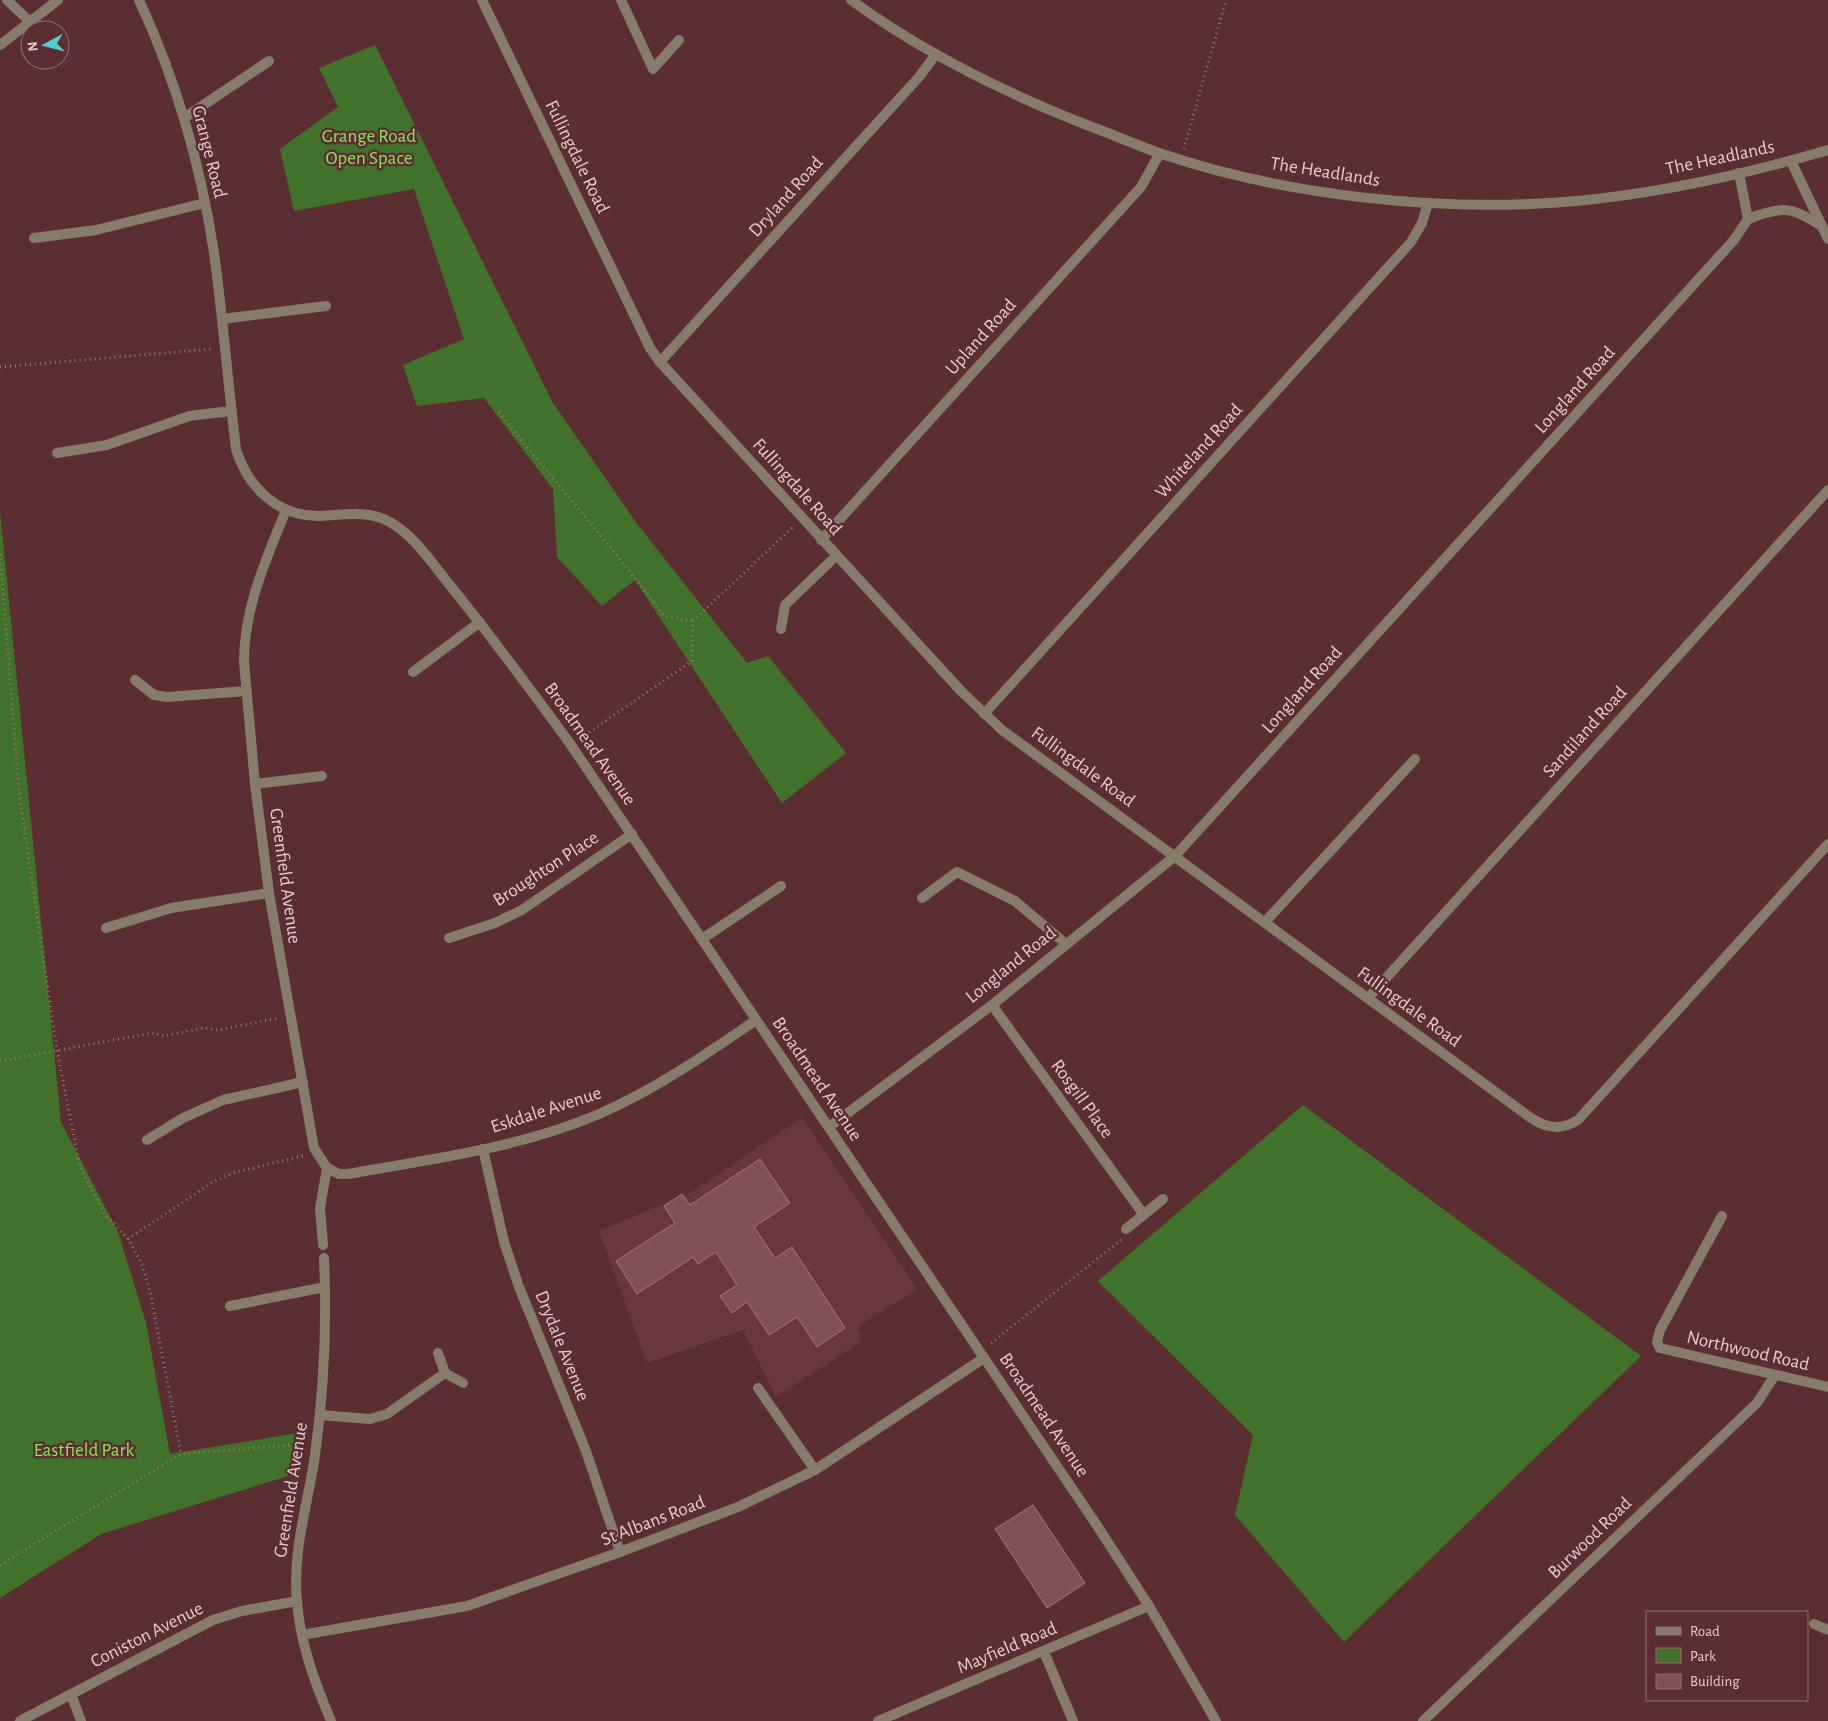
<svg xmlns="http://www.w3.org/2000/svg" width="1828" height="1721" viewBox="0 0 1828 1721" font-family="'Alegreya Sans',sans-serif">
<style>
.built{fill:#6a373b}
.green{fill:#42712b}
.building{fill:#815153;stroke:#a97678}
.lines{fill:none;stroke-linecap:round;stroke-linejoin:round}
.path{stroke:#9b7678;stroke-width:3;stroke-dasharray:1 4;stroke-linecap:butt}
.service{stroke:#877b6a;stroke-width:10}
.minor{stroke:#877b6a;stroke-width:10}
.labels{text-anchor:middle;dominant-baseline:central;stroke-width:5;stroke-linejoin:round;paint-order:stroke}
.park-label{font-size:19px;fill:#8ae45d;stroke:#5b2f32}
.street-label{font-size:19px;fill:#e6caca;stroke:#5b2f32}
</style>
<rect width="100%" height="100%" fill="#5b2f32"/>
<path class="built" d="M802,1118L917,1289L857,1327L862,1341L776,1397L743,1330L647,1363L599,1231L692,1192Z"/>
<g class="green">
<path d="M375,45L553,403L638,525L747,663L768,656L846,753L782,803L635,580L602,606L557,557L553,489L484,398L417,406L403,365L464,339L414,189L294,211L280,149L338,107L319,68Z"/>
<path d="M0,511L61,1122L118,1232L146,1323L170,1454L304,1432L288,1476L101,1534L0,1598Z"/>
<path d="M1303,1105L1641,1356L1344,1642L1235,1515L1253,1435L1098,1281Z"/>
</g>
<g class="building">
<path d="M760,1159L790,1203L754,1227L775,1258L792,1247L845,1328L817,1347L797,1317L769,1335L747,1302L732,1313L720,1296L737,1285L716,1252L698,1264L693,1257L637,1294L616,1261L675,1223L664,1206L682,1194L690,1205Z"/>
<path d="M1033,1505L1085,1583L1047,1608L995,1529Z"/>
</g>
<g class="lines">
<g class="path">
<path d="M1184,149L1226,0"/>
<path d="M0,367L212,349"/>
<path d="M499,412C554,481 612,546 664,616L693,621"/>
<path d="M0,554L19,792L57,1050L80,1167L105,1214L128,1239L141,1262L150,1291L181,1454"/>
<path d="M581,738L692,661L693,621L794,526"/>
<path d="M0,1061L152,1033L164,1036L203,1028L218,1030L278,1018"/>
<path d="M128,1239L213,1182L236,1172L303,1156"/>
<path d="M991,1343L1121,1240"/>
<path d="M0,1565L181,1454L304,1444"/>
</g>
<g class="service">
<path d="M7,0L29,21"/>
<path d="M0,45L58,0"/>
<path d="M413,672L480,622"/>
<path d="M135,680L154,695L167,697L246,691"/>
<path d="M1265,922L1415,759"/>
<path d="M1660,1348L1657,1342L1660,1330L1722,1216"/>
<path d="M1044,1652L1073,1721"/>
</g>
<g class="minor">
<path d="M139,0C176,80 201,166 214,253C223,318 228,384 236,449C248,488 278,517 321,516C344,515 367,510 388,521C414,535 431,562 449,584C491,636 531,690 571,745L1098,1527L1149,1606L1216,1721"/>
<path d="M482,0L650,348L660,362L961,691L1002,730L1531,1118C1548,1129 1561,1130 1578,1120L1828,844"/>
<path d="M621,0L653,69L679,40"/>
<path d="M851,0C925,54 1007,94 1092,127C1114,135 1136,145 1159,153C1286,196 1442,213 1576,201C1661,193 1746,174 1828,150"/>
<path d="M184,118L269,61"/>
<path d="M1791,161L1828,239"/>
<path d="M1748,219C1781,206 1792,206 1821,226"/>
<path d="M34,238L96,230L205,203"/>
<path d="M222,319L326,306"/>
<path d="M660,362L919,77L936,54"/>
<path d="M57,453L107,445L189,416L231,411"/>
<path d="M286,510C266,560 244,607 244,662L255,784L269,893L314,1148L327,1168L320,1208L323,1245"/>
<path d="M821,540L1141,187L1160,153"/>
<path d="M781,629L785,605L836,556"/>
<path d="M984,714L1411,242L1422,223L1428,203"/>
<path d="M255,784L322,776"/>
<path d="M922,898L957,872L1015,901L1066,944"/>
<path d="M106,928L171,908L269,893"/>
<path d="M449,938L495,923L522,910L632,834"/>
<path d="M702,939L781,886"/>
<path d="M1368,998L1828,490"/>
<path d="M992,1005L1144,1215"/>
<path d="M829,1127L992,1005L1175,856L1734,240L1748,219L1739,173"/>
<path d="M147,1140L183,1118L223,1100L303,1082"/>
<path d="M483,1149L504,1242L519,1287L586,1451L620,1552"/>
<path d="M327,1168L339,1174H348C432,1159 520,1148 599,1114C655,1090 706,1054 756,1020"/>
<path d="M1126,1229L1163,1199"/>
<path d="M324,1258C327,1323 324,1390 315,1455C308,1504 292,1551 297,1601C300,1643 315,1683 331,1721"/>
<path d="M230,1306L325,1287"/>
<path d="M1660,1348L1828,1387"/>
<path d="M438,1353L445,1373L463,1383"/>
<path d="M758,1388L815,1470"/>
<path d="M320,1415L370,1419L387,1414L445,1373"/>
<path d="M1814,1624L1828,1630"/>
<path d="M302,1635L467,1606L620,1552L738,1507L815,1470L984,1358"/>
<path d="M71,1694L81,1721"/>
<path d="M20,1721L213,1620L242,1611L297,1601"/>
<path d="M878,1721L1149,1606"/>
<path d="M1423,1721L1757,1403L1775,1375"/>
</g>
</g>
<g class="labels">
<g class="park-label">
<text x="369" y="136">Grange Road<tspan x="369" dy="22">Open Space</tspan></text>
<text x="84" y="1450">Eastfield Park</text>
</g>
<g class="street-label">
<text transform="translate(209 152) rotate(76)">Grange Road</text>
<text transform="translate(577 157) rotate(64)">Fullingdale Road</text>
<text transform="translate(1720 158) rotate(-12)">The Headlands</text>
<text transform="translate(1325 172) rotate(9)">The Headlands</text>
<text transform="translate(786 197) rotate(-48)">Dryland Road</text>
<text transform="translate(981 337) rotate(-48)">Upland Road</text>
<text transform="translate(1575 390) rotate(-48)">Longland Road</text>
<text transform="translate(1199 451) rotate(-48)">Whiteland Road</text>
<text transform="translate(797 487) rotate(48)">Fullingdale Road</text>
<text transform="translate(1302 690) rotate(-48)">Longland Road</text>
<text transform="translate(1585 732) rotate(-48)">Sandiland Road</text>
<text transform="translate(590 744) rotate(55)">Broadmead Avenue</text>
<text transform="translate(1083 767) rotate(36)">Fullingdale Road</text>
<text transform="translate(546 869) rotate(-33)">Broughton Place</text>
<text transform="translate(285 876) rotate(82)">Greenfield Avenue</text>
<text transform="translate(1011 965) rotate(-39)">Longland Road</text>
<text transform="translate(1409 1007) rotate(36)">Fullingdale Road</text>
<text transform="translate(817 1079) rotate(56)">Broadmead Avenue</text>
<text transform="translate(1082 1099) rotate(54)">Rosgill Place</text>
<text transform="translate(546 1110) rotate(-18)">Eskdale Avenue</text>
<text transform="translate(562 1346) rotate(68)">Drydale Avenue</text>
<text transform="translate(1748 1351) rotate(13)">Northwood Road</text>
<text transform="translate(1044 1415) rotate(56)">Broadmead Avenue</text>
<text transform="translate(291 1490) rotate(-81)">Greenfield Avenue</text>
<text transform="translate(653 1521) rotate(-21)">St Albans Road</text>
<text transform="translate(1590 1538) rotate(-44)">Burwood Road</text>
<text transform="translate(147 1635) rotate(-27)">Coniston Avenue</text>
<text transform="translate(1007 1648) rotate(-23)">Mayfield Road</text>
</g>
</g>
<rect x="1646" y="1611" width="162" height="90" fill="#5b2f32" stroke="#936d6f"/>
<rect x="1656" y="1627" width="25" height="8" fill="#877b6a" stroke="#936d6f"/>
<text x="1690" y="1636" font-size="15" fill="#e6caca">Road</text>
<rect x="1656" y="1648" width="25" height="15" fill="#42712b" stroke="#936d6f"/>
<text x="1690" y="1661" font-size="15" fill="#e6caca">Park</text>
<rect x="1656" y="1674" width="25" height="15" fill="#815153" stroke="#936d6f"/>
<text x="1690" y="1686" font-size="15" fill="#e6caca">Building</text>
<g transform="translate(45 45) rotate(263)"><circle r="24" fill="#5b2f32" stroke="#936d6f"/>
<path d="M0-4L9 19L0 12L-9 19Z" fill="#52cdcf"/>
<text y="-8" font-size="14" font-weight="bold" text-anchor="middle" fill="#e6caca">N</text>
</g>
</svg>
